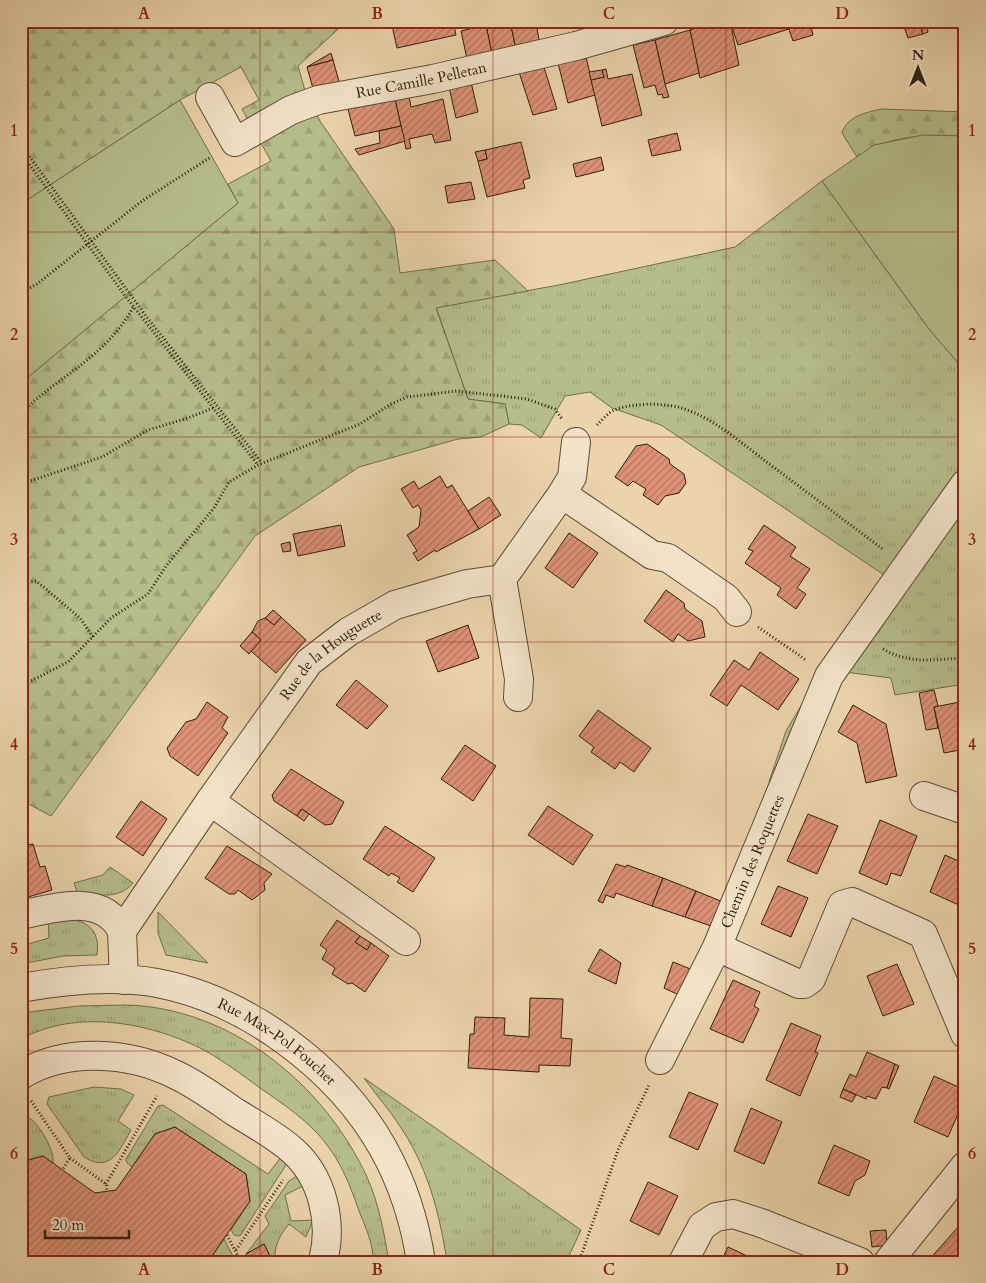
<svg xmlns="http://www.w3.org/2000/svg" width="986" height="1283" viewBox="0 0 986 1283" font-family="Cardo,serif">
<style>
.grass{fill:url(#grass-tufts);stroke:#716e4d}
.forest{fill:url(#forest-firs);stroke:#716e4d}
.garden{fill:#b5bd8b;stroke:#716e4d}
.building{fill:url(#building-hatch);stroke:#2d200f}
.lines{fill:none;stroke-linecap:round;stroke-linejoin:round}
.minor-casing{stroke:#5c4d36;stroke-width:30}
.path{stroke:#2d200f;stroke-width:3;stroke-dasharray:1 2.5;stroke-linecap:butt}
.minor{stroke:#f2e2c8;stroke-width:28}
.grid{fill:none;stroke:#8f2418;stroke-width:1;stroke-opacity:0.55}
.labels{text-anchor:middle;dominant-baseline:central;stroke-width:5;stroke-linejoin:round;paint-order:stroke}
.street-label{font-size:15px;fill:#2d200f;stroke:#f2e2c8}
.neatline{fill:none;stroke:#8f2418;stroke-width:2}
.grid-label{font-size:16px;text-anchor:middle;font-weight:bold;fill:#8f2418}
</style>
<defs>
<pattern id="grass-tufts" width="24" height="20" patternUnits="userSpaceOnUse" patternTransform="scale(1.25)"><rect width="24" height="20" fill="#b5bd8b"/><path d="M3 7l-1-3M5 7V3M7 7l1-3M15 17l-1-3M17 17v-4M19 17l1-3" fill="none" stroke="#9ca277"/></pattern>
<pattern id="forest-firs" width="22" height="20" patternUnits="userSpaceOnUse" patternTransform="scale(1.25)"><rect width="22" height="20" fill="#b5bd8b"/><path d="M5 1l3.5 6h-7zM16 11l3.5 6h-7z" fill="#9ca277"/></pattern>
<pattern id="building-hatch" width="6" height="6" patternUnits="userSpaceOnUse" patternTransform="scale(1.25)"><rect width="6" height="6" fill="#df9176"/><path d="M-1 1l2-2M0 6l6-6M5 7l2-2" fill="none" stroke="#b5765f"/></pattern>
</defs>
<rect width="100%" height="100%" fill="#ebd3ab"/>
<filter id="stains"><feTurbulence type="fractalNoise" baseFrequency=".004" numOctaves="4"/><feColorMatrix values="0 0 0 0 .2 0 0 0 0 .09 0 0 0 0 .02 0 0 0 .5 -.17"/></filter>
<radialGradient id="worn" r=".72"><stop offset=".6" stop-color="#630" stop-opacity="0"/><stop offset="1" stop-color="#630" stop-opacity=".3"/></radialGradient>
<g class="grass">
<path d="M822,181L929,329L965,371V684L895,695L891,678L845,672L825,659L884,575L661,425L612,408L590,392L565,396L541,438L522,425L509,424L505,404L468,399L436,307L559,285L735,247Z"/>
<path d="M814,684L774,785L769,782L786,731Z"/>
<path d="M110,867L133,883C117,901 98,894 77,892L74,883L103,875Z"/>
<path d="M158,912L208,963L166,955L158,933Z"/>
<path d="M48,917C74,918 102,920 97,955L63,956L21,964V946L49,938Z"/>
<path d="M125,1005C230,1007 324,1084 367,1177C379,1204 384,1233 389,1262H373C374,1245 365,1226 359,1211C350,1185 341,1162 324,1141C307,1120 282,1103 260,1088C241,1074 221,1059 200,1048C147,1022 76,1009 21,1039V1013L78,1006Z"/>
<path d="M364,1078L581,1230L566,1262H447C440,1216 429,1171 403,1131C392,1113 377,1096 364,1078Z"/>
<path d="M94,1087L121,1089L134,1095L118,1121L131,1130C120,1149 111,1174 84,1157L47,1104L49,1097Z"/>
<path d="M163,1105L268,1174L282,1156L288,1162L240,1236L234,1235L231,1230L250,1201L246,1174L175,1127L155,1134L132,1167L127,1163L126,1159L158,1106Z"/>
<path d="M25,1116C37,1119 55,1150 53,1163L43,1156L21,1162V1117Z"/>
<path d="M295,1177H297L303,1186L285,1195L291,1221L313,1220L306,1237L289,1224C279,1236 274,1246 275,1262H265L271,1258L264,1245L246,1254L269,1224L265,1216L289,1181Z"/>
<path d="M224,1239L236,1262H213L212,1256Z"/>
</g>
<g class="forest">
<path d="M21,21H347L298,66L306,94L320,121L394,229L400,273L495,260L528,291L436,308L468,399L505,404L509,424L481,437L458,439L359,467L255,536L51,816L21,800V383L238,203L228,184L271,161L242,109L259,100L241,67L180,100L21,204Z"/>
<path d="M882,109L965,112V136C926,135 890,134 857,157L842,133C847,116 867,112 882,109Z"/>
</g>
<g class="garden">
<path d="M180,100L238,203L21,383V204Z"/>
<path d="M923,135L965,136V371L929,329L822,181L874,145Z"/>
</g>
<g class="building">
<path d="M391,21H453L456,35L397,48Z"/>
<path d="M485,21H510L516,49L492,54Z"/>
<path d="M510,21H522V25L536,23L540,45L516,49Z"/>
<path d="M718,21H730L739,65L700,78L690,30Z"/>
<path d="M730,21H786L789,29L738,45Z"/>
<path d="M786,21H814L810,23L813,35L793,41Z"/>
<path d="M902,21H919L923,34L908,38Z"/>
<path d="M919,21H943L944,23L927,28L928,32L923,34Z"/>
<path d="M486,25L492,54L467,59L461,31Z"/>
<path d="M690,30L699,73L665,84L655,40Z"/>
<path d="M655,40L665,84L669,97L663,98L662,94L658,95L655,85L644,88L633,45Z"/>
<path d="M331,53L333,60L307,67Z"/>
<path d="M586,57L595,95L568,103L558,63Z"/>
<path d="M333,60L340,85L314,92L307,67Z"/>
<path d="M543,64L557,109L533,115L518,69Z"/>
<path d="M606,69L608,79L632,74L642,115L602,126L591,80L604,77L602,70Z"/>
<path d="M602,70L604,77L591,80L589,72Z"/>
<path d="M471,82L478,112L456,118L449,87Z"/>
<path d="M409,96L411,107L443,99L451,140L435,143L432,134L409,139L411,148L406,149L395,99Z"/>
<path d="M395,99L401,126L355,136L348,109Z"/>
<path d="M401,126L405,141L359,155L355,149L380,143L379,131Z"/>
<path d="M677,133L681,150L652,156L648,140Z"/>
<path d="M521,142L530,178L523,180L525,188L487,197L478,161L487,159L485,150Z"/>
<path d="M485,150L487,159L478,161L475,152Z"/>
<path d="M601,157L604,170L576,177L573,164Z"/>
<path d="M471,182L475,199L448,203L445,186Z"/>
<path d="M647,444L669,459L670,464L684,474L686,483L679,493L665,496L658,505L643,495L646,489L633,481L628,486L615,477L636,446Z"/>
<path d="M440,476L447,488L452,485L479,529L436,552L435,550L418,561L413,553L417,551L407,535L419,527L421,510L418,505L413,508L401,489L414,481L419,489Z"/>
<path d="M489,497L501,515L479,529L468,511Z"/>
<path d="M341,525L345,546L298,556L293,534Z"/>
<path d="M764,525L796,547L790,556L810,569L797,588L806,594L796,609L777,595L781,588L745,563L753,551L748,549Z"/>
<path d="M569,533L598,553L573,588L545,568Z"/>
<path d="M290,542L291,551L283,552L281,544Z"/>
<path d="M666,590L684,603L685,609L702,621L705,637L688,641L678,634L673,642L644,621Z"/>
<path d="M273,610L281,617L274,625L265,618Z"/>
<path d="M281,617L306,640L276,673L251,651L261,640L252,632L258,621L265,618L274,625Z"/>
<path d="M468,625L479,658L438,672L426,641Z"/>
<path d="M252,632L261,640L249,654L240,646Z"/>
<path d="M760,652L799,679L778,710L741,685L727,706L710,695L734,660L749,670Z"/>
<path d="M356,680L388,706L367,729L336,705Z"/>
<path d="M934,690L938,706L934,707L938,728L926,730L919,693Z"/>
<path d="M965,701V749L944,753L934,707Z"/>
<path d="M207,702L228,717L222,728L228,733L198,776L170,756L167,748L186,722L196,719Z"/>
<path d="M853,705L886,724L897,776L866,783L857,743L838,732Z"/>
<path d="M598,710L651,748L634,772L620,762L615,769L591,752L594,747L579,736Z"/>
<path d="M465,745L496,766L473,801L441,779Z"/>
<path d="M291,769L344,802L332,824L325,825L302,809L297,816L274,801L272,795Z"/>
<path d="M141,801L167,819L143,856L116,837Z"/>
<path d="M548,806L593,835L573,865L528,835Z"/>
<path d="M302,809L309,814L304,821L297,816Z"/>
<path d="M808,814L838,826L817,874L787,861Z"/>
<path d="M880,820L917,836L901,876L891,873L887,885L859,873Z"/>
<path d="M21,825L27,845L33,844L40,867L45,866L52,890L21,899Z"/>
<path d="M385,826L435,858L413,892L397,882L400,878L391,873L389,876L363,859Z"/>
<path d="M227,846L272,874L264,883L265,890L252,900L238,890L235,894H229L205,878Z"/>
<path d="M945,855L965,864V898L961,906L930,892Z"/>
<path d="M616,864L626,867L627,865L663,878L652,906L616,893L614,898L606,895L603,903L598,901Z"/>
<path d="M663,878L696,891L685,917L652,906Z"/>
<path d="M778,886L808,898L791,937L761,924Z"/>
<path d="M696,891L728,904L714,927L685,917Z"/>
<path d="M337,920L360,936L355,942L367,950L371,943L389,956L365,992L352,983L348,984L332,974L335,968L322,959L327,950L320,945Z"/>
<path d="M360,936L371,943L367,950L355,942Z"/>
<path d="M600,949L621,963L616,984L588,971Z"/>
<path d="M673,962L693,970L681,996L664,988Z"/>
<path d="M897,964L914,1004L883,1016L867,976Z"/>
<path d="M733,980L760,992L754,1006L759,1009L743,1043L710,1029Z"/>
<path d="M530,998L563,999L561,1038L572,1039L570,1066L539,1065V1072L468,1068L470,1034H474L475,1017L505,1018L504,1035L529,1037Z"/>
<path d="M791,1023L821,1036L815,1052L818,1053L800,1096L766,1080Z"/>
<path d="M867,1052L895,1064L887,1088L882,1087L876,1099L867,1096L866,1099L843,1089L850,1074L856,1077Z"/>
<path d="M895,1064L899,1066L889,1089L887,1088Z"/>
<path d="M934,1076L965,1090V1098L948,1137L914,1122Z"/>
<path d="M843,1089L856,1095L852,1102L840,1097Z"/>
<path d="M689,1092L718,1104L698,1150L669,1137Z"/>
<path d="M751,1108L782,1122L764,1164L734,1151Z"/>
<path d="M175,1127L246,1174L250,1201L212,1256L213,1262H21V1162L43,1156L95,1193L116,1190L155,1134Z"/>
<path d="M834,1145L870,1161L865,1175L855,1181L849,1196L818,1183Z"/>
<path d="M648,1182L678,1196L659,1235L630,1221Z"/>
<path d="M960,1225L965,1229V1262H927Z"/>
<path d="M886,1230L887,1245L872,1247L870,1231Z"/>
<path d="M264,1244L271,1258L265,1262H251L246,1254Z"/>
<path d="M728,1247L741,1253L759,1262H721Z"/>
</g>
<g class="lines">
<defs>
<g id="minor">
<path id="s1" d="M210,97L235,142L291,110L318,100L433,79L576,46L664,21"/>
<path d="M562,494L572,477L576,442"/>
<path d="M502,579L519,679L518,697"/>
<path d="M924,796L965,810"/>
<path d="M210,801L406,941"/>
<path d="M21,915C54,908 103,892 122,931"/>
<path d="M717,947L799,984H804L811,979L842,905L852,902L923,934L965,1034"/>
<path id="s2" d="M124,980L122,931L210,801L309,662L348,632L395,605L467,584L502,579L562,494L652,555L668,558L726,598L737,612"/>
<path id="s3" d="M21,988C65,980 112,975 157,983C247,1000 338,1068 383,1148C402,1182 415,1222 421,1262"/>
<path id="s4" d="M660,1060L717,947L829,676L965,484"/>
<path d="M21,1075C66,1047 129,1052 174,1074C196,1084 216,1099 235,1112C254,1124 275,1135 292,1150C323,1177 333,1223 323,1261"/>
<path d="M683,1262L702,1226L716,1217L733,1214L761,1223L860,1262"/>
<path d="M888,1262L965,1166"/>
</g>
</defs>
<use href="#minor" class="minor-casing"/>
<g class="path">
<path d="M21,145L146,316L262,463"/>
<path d="M21,153L126,297L258,465"/>
<path d="M21,293L37,284L142,201L211,157"/>
<path d="M21,413C61,374 105,358 134,306"/>
<path d="M597,425C602,420 608,413 614,410C632,403 660,403 678,407C712,416 741,443 768,463C807,492 845,521 884,550"/>
<path d="M21,484L102,457L148,430L188,418L213,408"/>
<path d="M21,582L36,581L46,589L80,618L93,637"/>
<path d="M758,627L806,660"/>
<path d="M883,649C910,665 935,659 965,658"/>
<path d="M21,683L31,681L68,662L111,618L148,594L166,566L214,508L229,482L258,465L360,424L391,404L407,397L457,391L527,399L555,409L562,419"/>
<path d="M31,1101L70,1158L62,1170"/>
<path d="M70,1158L106,1184L107,1191"/>
<path d="M106,1184L157,1096"/>
<path d="M227,1235L241,1262"/>
<path d="M236,1250L283,1180"/>
<path d="M242,1262L249,1258"/>
<path d="M579,1262L618,1150L649,1085"/>
</g>
<use href="#minor" class="minor"/>
</g>
<path class="grid" d="M260,21V1262M493,21V1262M726,21V1262M21,232H965M21,437H965M21,642H965M21,846H965M21,1051H965"/>
<g class="labels">
<g class="street-label">
<text stroke="none"><textPath href="#s1" startOffset="250">Rue Camille Pelletan</textPath></text>
<text stroke="none"><textPath href="#s2" startOffset="398">Rue de la Houguette</textPath></text>
<text stroke="none"><textPath href="#s4" startOffset="219">Chemin des Roquettes</textPath></text>
<text stroke="none"><textPath href="#s3" startOffset="272">Rue Max-Pol Fouchet</textPath></text>
</g>
</g>
<rect width="986" height="1283" fill="none" stroke="#ebd3ab" stroke-width="55"/>
<g transform="translate(918 68)" stroke="#f2e2c8" stroke-width="4" paint-order="stroke">
<path d="M0-4L9 19L0 12L-9 19Z" fill="#2d200f"/>
<text y="-8" font-size="14" font-weight="bold" text-anchor="middle" fill="#2d200f">N</text>
</g>
<path d="M45 1230v8h84v-8" fill="none" stroke="#2d200f" stroke-width="2.5"/>
<text x="52" y="1230" font-size="15" fill="#2d200f" stroke="#f2e2c8" stroke-width="4" paint-order="stroke">20 m</text>
<rect x="28" y="28" width="930" height="1228" class="neatline"/>
<g class="grid-label">
<text x="144" y="19">A</text>
<text x="377" y="19">B</text>
<text x="609" y="19">C</text>
<text x="842" y="19">D</text>
<text x="14" y="136">1</text>
<text x="972" y="136">1</text>
<text x="14" y="340">2</text>
<text x="972" y="340">2</text>
<text x="14" y="545">3</text>
<text x="972" y="545">3</text>
<text x="14" y="750">4</text>
<text x="972" y="750">4</text>
<text x="14" y="954">5</text>
<text x="972" y="954">5</text>
<text x="14" y="1159">6</text>
<text x="972" y="1159">6</text>
<text x="144" y="1275">A</text>
<text x="377" y="1275">B</text>
<text x="609" y="1275">C</text>
<text x="842" y="1275">D</text>
</g>
<rect width="100%" height="100%" filter="url(#stains)"/>
<rect width="100%" height="100%" fill="url(#worn)"/>
</svg>
